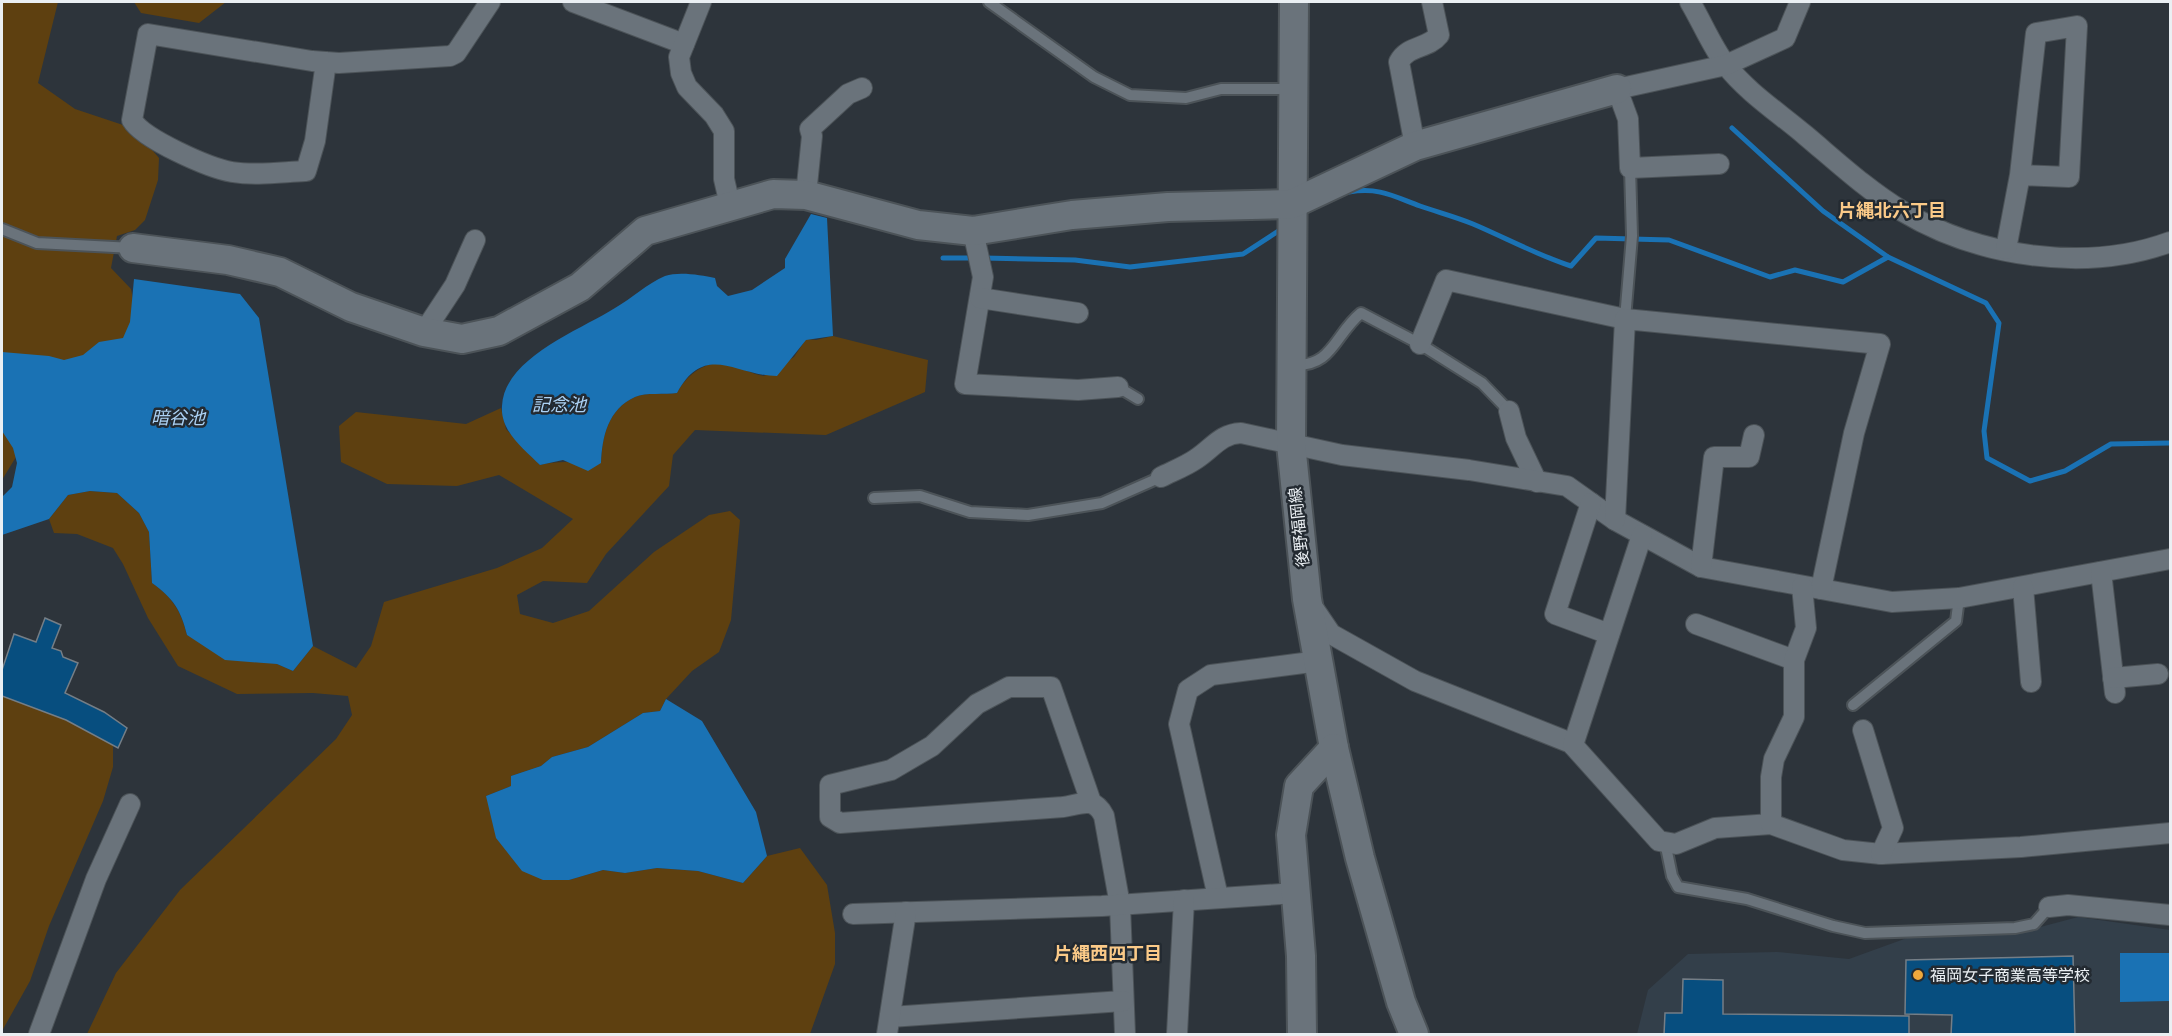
<svg xmlns="http://www.w3.org/2000/svg" width="2172" height="1036" viewBox="0 0 2172 1036" font-family="'Fira Sans','Noto Sans JP',sans-serif">
<style>
.built{fill:#333f4a}
.green{fill:#5e4010}
.water{fill:#1a72b4}
.lines{fill:none;stroke-linecap:round;stroke-linejoin:round}
.stream{stroke:#1a72b4;stroke-width:5}
.building{fill:#074e7f;stroke:#757e86;stroke-width:1.5}
.lane-casing{stroke:#4c5358;stroke-width:14}
.street-casing{stroke:#4c5358;stroke-width:22}
.secondary-casing{stroke:#4c5358;stroke-width:32}
.lane{stroke:#6a737b;stroke-width:10}
.street{stroke:#6a737b;stroke-width:20}
.secondary{stroke:#6a737b;stroke-width:28}
.poi-dot{fill:#eea83c;stroke:#232a31;stroke-width:2}
.labels{text-anchor:middle;dominant-baseline:central;stroke-width:5;stroke-linejoin:round;paint-order:stroke}
.street-label{font-size:16px;fill:#eaeff3;stroke:#232a31}
.poi-label{font-size:16px;fill:#eaeff3;stroke:#232a31;text-anchor:start}
.neighbourhood-label{font-size:18px;font-weight:bold;fill:#fbca88;stroke:#232a31}
.water-label{font-size:18px;font-style:italic;fill:#acd2f5;stroke:#232a31}
</style>
<rect width="100%" height="100%" fill="#2d343b"/>
<path class="built" d="M2078,917L2170,930V1034H1637L1648,990L1688,954L1777,952L1849,959L1907,938L2029,930Z"/>
<g class="green">
<path d="M2,2H58L38,83L75,109L126,126L147,144L159,158L158,180L145,220L135,230L117,236L111,268L131,289L138,324L119,353L63,367L2,357Z"/>
<path d="M134,2H226L199,23L141,13Z"/>
<path d="M833,336L928,360L925,392L826,435L695,430L673,455L669,486L606,554L587,583L543,581L517,595L520,614L553,623L589,611L654,552L709,515L730,511L740,520L731,620L719,652L692,671L666,699L660,711L643,713L588,747L552,757L541,766L511,776V786L486,796L569,880L603,870L625,873L657,868L698,871L743,883L767,856L800,848L827,885L835,933V964L810,1034H87L116,973L180,890L336,739L352,715L348,696L313,693L237,694L178,666L148,618L123,564L113,548L77,534L54,533L49,519L68,495L90,491L117,493L139,513L149,532L152,583C173,598 181,611 187,635L253,660L277,664L293,671L313,646L356,668L371,646L384,602L497,568L542,548L573,519L499,475L457,486L387,484L341,462L339,426L356,412L466,424L501,408L506,429L540,465C564,459 577,464 601,463C602,437 608,409 635,397C646,392 665,395 677,393C686,376 706,359 728,364C740,367 751,374 764,376L794,357L806,339L816,340Z"/>
<path d="M2,426L22,447L2,480Z"/>
<path d="M2,696L66,720L113,745V767L103,801L49,926L30,981L2,1031Z"/>
</g>
<g class="water">
<path d="M811,214L827,218L833,336L806,340L777,376C736,376 705,341 677,393C665,395 646,392 635,397C608,409 602,437 601,463L588,471L563,460L540,465C524,449 500,431 502,406C504,358 580,330 615,308C631,299 648,283 665,276C679,271 701,275 715,278L717,286L728,296L752,290L785,268V259Z"/>
<path d="M134,279L240,294L259,318L313,646L293,671L277,664L225,660L187,635C181,610 173,598 152,583L149,532L139,513L117,493L90,491L68,495L49,519L2,535V497L12,487L17,463L13,448L2,431V352L49,356L64,360L83,355L99,342L123,338L130,322Z"/>
<path d="M666,699L702,721L756,812L767,856L743,883L698,871L657,868L625,873L603,870L569,880H543L522,871L496,838L486,796L511,786V776L541,766L552,757L588,747L643,713L660,711Z"/>
<path d="M2120,953H2170V1001L2120,1002Z"/>
</g>
<g class="lines">
<g class="stream">
<path d="M1732,128L1823,211L1888,257"/>
<path d="M1349,192C1379,187 1393,196 1420,206C1437,212 1456,217 1473,224C1506,238 1537,255 1571,266L1596,238L1669,240L1770,277L1795,270L1843,282L1888,257L1986,303L1999,323L1984,431L1987,458L2030,481L2065,471L2111,444L2170,443"/>
<path d="M943,258H974"/>
<path d="M984,258L1075,260L1130,267L1243,254L1283,228"/>
</g>
</g>
<g class="building">
<path d="M45,618L61,625L52,648L61,651L63,657L78,663L65,693L104,712L127,728L118,748L66,720L2,696V670L14,634L36,642Z"/>
<path d="M2073,956L2075,1035H1951L1952,1015L1905,1014L1906,960Z"/>
<path d="M1683,979L1723,980V1014L1909,1016V1035H1664L1665,1013H1682Z"/>
</g>
<g class="lines">
<defs>
<g id="lane">
<path d="M989,2L1094,77L1130,95L1186,98L1221,89H1292"/>
<path d="M2,229L37,243L133,248"/>
<path d="M1625,319L1632,236L1630,168"/>
<path d="M1293,365C1333,367 1334,335 1361,313L1420,344L1482,383L1509,411"/>
<path d="M1118,387L1138,399"/>
<path d="M874,498L920,496L970,512L1028,515L1102,503L1161,477"/>
<path d="M1853,705L1956,621L1959,598"/>
<path d="M1665,842L1672,876L1678,887L1747,899L1833,926L1865,933L2015,928L2034,924L2049,907"/>
</g>
<g id="street">
<path d="M573,2L684,44"/>
<path d="M701,2L679,57L681,73L687,87L714,115L724,131V179L730,205"/>
<path d="M1690,2C1702,22 1712,47 1726,65C1747,92 1779,113 1805,135C1836,161 1867,190 1902,211C1978,257 2086,273 2170,242"/>
<path d="M326,62L315,141L306,171C282,172 256,176 232,172C209,168 143,139 132,120L148,34L312,61L339,63L450,56L456,53L490,2"/>
<path d="M1415,146L1399,62C1408,45 1428,49 1439,35L1432,2"/>
<path d="M1719,164L1630,168L1628,119L1617,89L1726,65L1785,38L1800,2"/>
<path d="M806,195L812,136L810,129L848,94L862,88"/>
<path d="M973,231L983,277L965,384L1078,390L1118,387"/>
<path d="M2006,249L2020,175L2036,33L2077,26L2069,177L2020,175"/>
<path d="M980,298L1078,313"/>
<path d="M424,332L455,285L475,240"/>
<path d="M1420,344L1446,280L1625,319"/>
<path d="M1509,411L1516,438L1537,482"/>
<path d="M1161,477C1173,471 1186,466 1196,459C1213,448 1220,434 1241,433L1342,455L1469,470L1567,486L1615,520L1701,567L1892,602L1959,598L2170,559"/>
<path d="M1591,503L1555,614L1609,634"/>
<path d="M1615,520L1625,319L1880,344L1854,433L1821,589"/>
<path d="M1701,567L1714,457H1749L1754,435"/>
<path d="M2101,572L2115,693"/>
<path d="M2023,587L2031,682"/>
<path d="M1312,606L1331,634L1415,681L1571,743L1659,841L1676,844L1715,828L1771,824L1843,850L1881,854L2021,847L2170,833"/>
<path d="M1696,624L1794,660"/>
<path d="M2113,678L2158,674"/>
<path d="M1863,730L1893,828L1881,854"/>
<path d="M1573,745L1642,535"/>
<path d="M1091,802L1051,687H1009L977,704L932,746L891,770L830,785V817L840,823L1063,807C1082,804 1094,796 1104,816L1120,905L1125,1034"/>
<path d="M1771,824V777L1774,759L1794,717V660L1806,628L1802,586"/>
<path d="M1218,897L1179,724L1188,690L1211,675L1319,661"/>
<path d="M2049,907L2068,905L2170,915"/>
<path d="M853,914L1102,906L1296,893"/>
<path d="M890,1017L1123,1001"/>
<path d="M39,1034L96,879L130,804"/>
<path d="M887,1034L906,912"/>
<path d="M1177,1034L1184,900"/>
</g>
<g id="secondary">
<path d="M1294,2L1291,444L1307,599L1334,748L1360,858L1401,1002L1414,1034"/>
<path d="M133,248L228,260L280,272L351,307L424,332L462,339L499,331L580,287L645,231L773,194L806,195L918,225L973,231L1072,215L1168,207L1292,204L1415,146L1617,89"/>
<path d="M1302,1034L1301,956L1291,835L1299,786L1334,748"/>
</g>
</defs>
<use href="#lane" class="lane-casing"/>
<use href="#street" class="street-casing"/>
<use href="#secondary" class="secondary-casing"/>
<use href="#lane" class="lane"/>
<use href="#street" class="street"/>
<use href="#secondary" class="secondary"/>
</g>
<circle class="poi-dot" cx="1918" cy="975" r="6"/>
<g class="labels">
<g class="street-label">
<text transform="translate(1299 527) rotate(-96)">後野福岡線</text>
</g>
<g class="poi-label">
<text x="1930" y="975">福岡女子商業高等学校</text>
</g>
<g class="neighbourhood-label">
<text x="1892" y="211">片縄北六丁目</text>
<text x="1108" y="954">片縄西四丁目</text>
</g>
<g class="water-label">
<text x="559" y="405">記念池</text>
<text x="178" y="418">暗谷池</text>
</g>
</g>
<rect width="2172" height="1036" fill="none" stroke="#eaeff3" stroke-width="6"/>
</svg>
